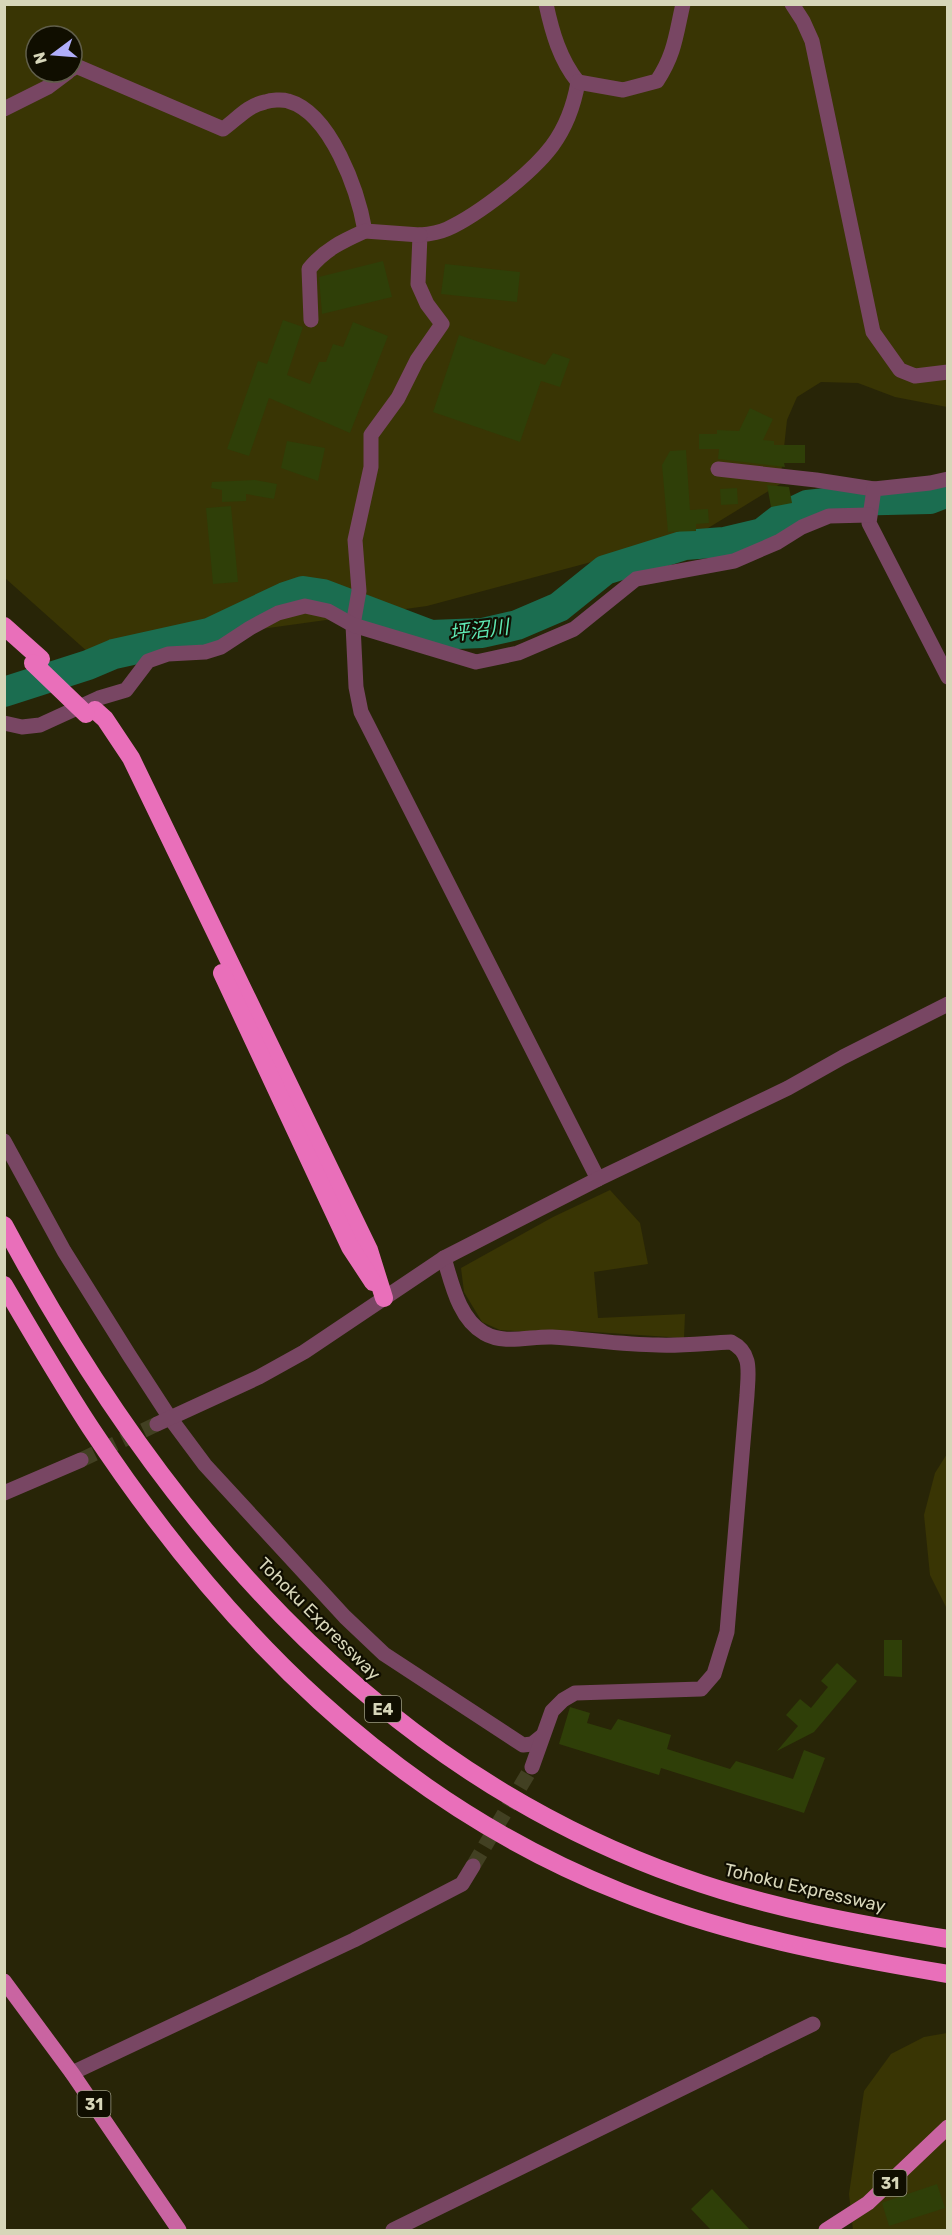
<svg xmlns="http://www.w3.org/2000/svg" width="952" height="2235" viewBox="0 0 952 2235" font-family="Rubik,'Noto Sans JP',sans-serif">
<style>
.green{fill:#393504;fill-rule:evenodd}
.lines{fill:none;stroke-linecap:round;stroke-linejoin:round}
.river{stroke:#1b6d50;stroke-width:30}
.building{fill:#2f3f08}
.minor-tunnel{stroke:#424022;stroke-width:15;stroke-dasharray:15 8;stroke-linecap:butt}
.tertiary-tunnel{stroke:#424022;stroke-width:15;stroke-dasharray:15 8;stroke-linecap:butt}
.minor{stroke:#784663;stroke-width:15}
.tertiary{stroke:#784663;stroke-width:15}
.primary{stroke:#c964a1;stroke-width:15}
.motorway{stroke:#e96fba;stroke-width:18}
.motorway-bridge{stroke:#e96fba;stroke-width:18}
.labels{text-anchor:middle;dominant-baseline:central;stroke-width:4.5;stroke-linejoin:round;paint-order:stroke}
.shield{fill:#100e00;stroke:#9b9a82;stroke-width:1.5}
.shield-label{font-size:16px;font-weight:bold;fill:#d7d6b9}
.street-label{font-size:18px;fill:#d7d6b9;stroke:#100e00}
.water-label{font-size:20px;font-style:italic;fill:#5ee8b3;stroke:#100e00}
</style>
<rect width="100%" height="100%" fill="#282507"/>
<g class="green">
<path d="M5,5H947V407L895,397L858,383L821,382L797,397L787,420L780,484L700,533L427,606L89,653L5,578ZM36,36H72V72H36Z"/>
<path d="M610,1190L640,1223L648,1264L594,1272L598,1318L685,1314L684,1338L579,1331L528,1332L500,1330L482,1322L464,1292L461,1268L553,1217Z"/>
<path d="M947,1454V1609L930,1575L924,1515L935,1473Z"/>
<path d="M947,2033V2230H853L849,2194L864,2091L891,2054L924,2037Z"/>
</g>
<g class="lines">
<path class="river" d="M4,692L88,665L114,654L209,633L285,597L303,591L323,594L431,635L482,633L517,625L559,607L605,570L685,545L724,542L762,533L784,516L807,505L844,501L930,499L948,492"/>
</g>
<g class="building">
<path d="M383,261L392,297L322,314L319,277Z"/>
<path d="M445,264L520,272L517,302L441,294Z"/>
<path d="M283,320L303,327L287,375L310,384L319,362H326L333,344L343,347L353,322L388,336L350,433L269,398L249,456L227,449L258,361L267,364Z"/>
<path d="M459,335L545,365L553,353L570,359L560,387L541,381L520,442L433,412Z"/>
<path d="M750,408L773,419L763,440L774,441V445H805V463H784L785,467L718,459L719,449H699V434H717V430L739,431Z"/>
<path d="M287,441L325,448L318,481L281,468Z"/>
<path d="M686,450L690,510L708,509L709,523L696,524V531L668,532L662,465L670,451Z"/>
<path d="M255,480L277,484L274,499L246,494V501L222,502V490L211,488L212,482Z"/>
<path d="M767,485L789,487L792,503L771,507Z"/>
<path d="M737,488L738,504L721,505L720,489Z"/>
<path d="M231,506L238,582L213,584L206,508Z"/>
<path d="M884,1640H902V1677L884,1676Z"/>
<path d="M837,1663L857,1681L814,1732L777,1751L798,1726L786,1715L800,1699L811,1708L828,1687L821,1681Z"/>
<path d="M570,1707L590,1713L587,1723L611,1730L618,1719L671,1735L667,1749L730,1769L736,1761L793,1779L804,1750L825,1758L804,1813L661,1768L659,1775L559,1744Z"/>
<path d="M937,2184L945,2208L889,2226L882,2203L884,2202Z"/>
<path d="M712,2189L750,2230H711L691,2209Z"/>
</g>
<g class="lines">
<path class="minor-tunnel" d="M473,1866L532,1767"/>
<path class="tertiary-tunnel" d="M81,1460L157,1424"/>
<g class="minor">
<path d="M546,4C552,32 560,60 578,82C574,105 566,127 552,146C531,174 478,215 447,229C438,233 430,234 420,235L418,284L427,304L442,324L417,360L398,398L371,435V467L355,540L359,591L353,625L356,687L361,712L598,1179"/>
<path d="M792,4L803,21L812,41L873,332L900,370L915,376L948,372"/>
<path d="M72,69L76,66L223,129C236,120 248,105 265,102C271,100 282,99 288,101C331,113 358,191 365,231L420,235"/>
<path d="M578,82L623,90L657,81C675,54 676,34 683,4"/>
<path d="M4,109L48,87L68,72"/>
<path d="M311,320L309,269C325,249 343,241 365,231"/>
<path d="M718,469L816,480L874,489"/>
<path d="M948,479L930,483L874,489L869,523L948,677"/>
<path d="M4,723L22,727L40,725L99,698L126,690L148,661L168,654L205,652L221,647L250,628L278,613L305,606L328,611L353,625L476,662L518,653L574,629L636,579L734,561L778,542L802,527L829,516L869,515"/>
<path d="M4,1141L64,1251L129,1355L170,1418L205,1465L345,1617L384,1654L523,1745L532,1744L542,1736"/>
<path d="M444,1258C452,1284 459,1319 484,1333C504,1345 531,1336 552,1337C587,1339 623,1345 658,1345C682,1346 707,1343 731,1342C753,1353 748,1373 747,1395L727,1632L714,1674L701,1689L575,1693L563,1700L552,1711L532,1767"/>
<path d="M72,2073L354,1940L462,1884L473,1866"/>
<path d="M393,2230L813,2024"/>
</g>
<g class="tertiary">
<path d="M157,1424L259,1377L304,1352L444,1258L598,1179L788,1088L843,1057L948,1004"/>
<path d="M4,1493L81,1460"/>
</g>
<g class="primary">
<path d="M4,1981L72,2073L179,2230"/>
<path d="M826,2230L868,2203L948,2127"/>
</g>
<g class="motorway">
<path d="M4,626L41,659"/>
<path d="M95,710L105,719L131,758L369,1250L384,1298"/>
<path d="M222,973L350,1247L373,1282"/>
<path d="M4,1225C156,1510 369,1766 682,1877C768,1908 858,1924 948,1939"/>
<path d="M4,1285C32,1333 60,1381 90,1427C224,1630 392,1801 621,1892C728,1935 835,1955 948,1974"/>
</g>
<path class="motorway-bridge" d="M33,663L86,714"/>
</g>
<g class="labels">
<g class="shield">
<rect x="365" y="1696" width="36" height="26" rx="4.5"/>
<rect x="77.5" y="2091" width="33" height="26" rx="4.5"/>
<rect x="873.5" y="2170" width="33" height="26" rx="4.5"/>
</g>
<g class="shield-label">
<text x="383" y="1709">E4</text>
<text x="94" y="2104">31</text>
<text x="890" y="2183">31</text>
</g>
<g class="street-label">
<text transform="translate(319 1619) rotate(45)">Tohoku Expressway</text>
<text transform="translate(805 1888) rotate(13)">Tohoku Expressway</text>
</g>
<g class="water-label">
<text transform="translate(479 630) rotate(-7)">坪沼川</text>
</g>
</g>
<rect width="952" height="2235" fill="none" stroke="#d7d6b9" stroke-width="12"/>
<g transform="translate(54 54) rotate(254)"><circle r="28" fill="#100e00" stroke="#605e4a" stroke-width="1.5"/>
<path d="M0-4.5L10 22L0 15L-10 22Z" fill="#b0aefa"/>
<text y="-9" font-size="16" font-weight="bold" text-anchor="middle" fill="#d7d6b9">N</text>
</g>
</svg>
